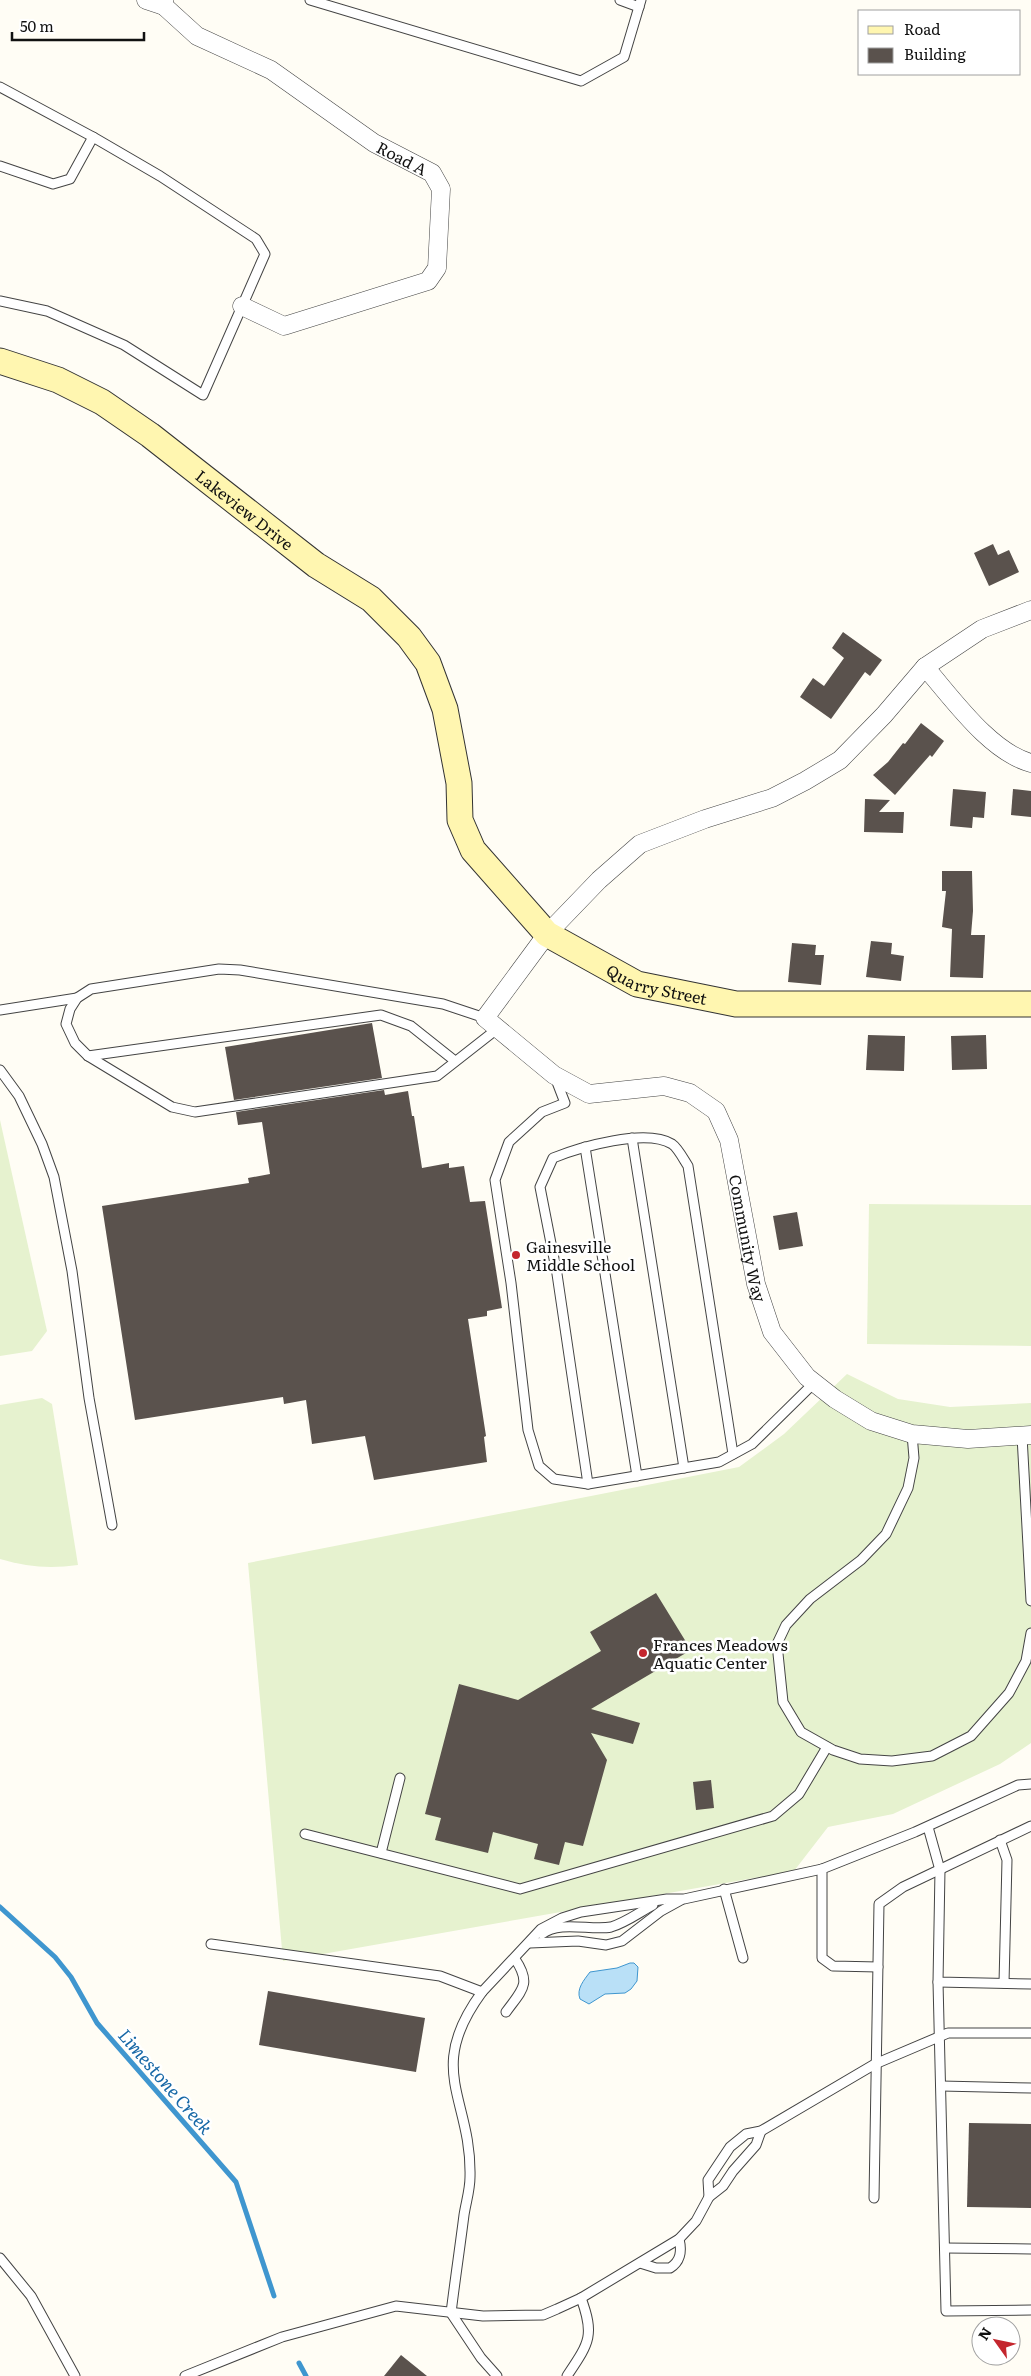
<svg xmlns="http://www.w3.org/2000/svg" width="1031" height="2376" viewBox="0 0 1031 2376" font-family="Literata,serif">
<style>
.pitch{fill:#e6f2cf}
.water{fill:#b9e0f7;stroke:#3f96cf}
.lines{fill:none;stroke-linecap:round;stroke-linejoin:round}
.stream{stroke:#3f96cf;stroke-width:5}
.building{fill:#5a524d}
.lane-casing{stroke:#444;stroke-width:11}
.street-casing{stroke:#444;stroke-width:19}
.secondary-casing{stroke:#333;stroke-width:27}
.lane{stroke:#fff;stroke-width:9}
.street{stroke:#fff;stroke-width:18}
.secondary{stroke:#fff6b0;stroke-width:25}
.poi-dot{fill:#c4262e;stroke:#fff;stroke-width:2}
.labels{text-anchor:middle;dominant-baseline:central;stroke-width:5;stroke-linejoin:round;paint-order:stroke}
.street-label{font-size:16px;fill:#111;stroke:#fff}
.poi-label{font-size:16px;fill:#111;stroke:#fff;text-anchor:start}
.water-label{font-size:18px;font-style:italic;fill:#1768a6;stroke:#fff}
</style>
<rect width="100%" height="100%" fill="#fffdf5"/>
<g class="pitch">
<path d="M0,1120L47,1331L32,1351L0,1356Z"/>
<path d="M869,1204L1031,1205V1346L867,1344Z"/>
<path d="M847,1374L898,1399L950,1407L1031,1403V1743L1000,1764L893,1814L828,1827L794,1871L283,1961L248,1563L739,1467L784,1434Z"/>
<path d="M42,1398L52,1404L78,1565C50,1569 27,1567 0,1559V1405Z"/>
</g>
<path class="water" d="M630,1963H634L638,1967L637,1981L631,1989L625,1993L605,1994L589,2004L580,1999C576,1989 584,1980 590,1972L617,1968Z"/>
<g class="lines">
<g class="stream">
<path d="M0,1907L55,1957L71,1977L97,2023L236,2182L274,2296"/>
<path d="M299,2363L306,2376"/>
</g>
</g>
<g class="building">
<path d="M993,544L998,555L1009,550L1019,572L989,586L974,553Z"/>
<path d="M843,632L882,660L870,676L865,672L831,719L800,697L813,678L824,686L844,658L832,648Z"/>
<path d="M921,723L944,741L932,757L930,755L895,795L873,775L888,762L903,743L905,744Z"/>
<path d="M953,789L986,792L984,818L973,817L972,828L950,826Z"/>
<path d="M1013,789L1031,791V817L1011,815Z"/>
<path d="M865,799L890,800L879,812H904L903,833L864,832Z"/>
<path d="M942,871H972L973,911L971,935H985L983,978L950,977L952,929L942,927L946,891H942Z"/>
<path d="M871,941L892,943L891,954L904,956L901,981L866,977Z"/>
<path d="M792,943L816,945L815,955H824L821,985L788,982Z"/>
<path d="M372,1023L382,1078L234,1100L225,1047Z"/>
<path d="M868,1035L905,1036L904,1071L866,1070Z"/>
<path d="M986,1035L987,1069L952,1070L951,1036Z"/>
<path d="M384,1090L385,1095L408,1091L412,1116H414L422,1168L449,1163V1168L464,1166L470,1202L485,1201L502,1308L487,1311V1316L468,1319L486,1436L484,1437L487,1462L374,1480L365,1436L312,1444L306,1400L284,1404L283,1397L135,1420L102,1206L249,1183L248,1178L270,1174L262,1122L238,1125L236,1112Z"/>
<path d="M797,1212L803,1246L779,1250L773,1216Z"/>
<path d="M656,1593L691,1650L591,1709L640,1723L633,1744L591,1733L607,1760L583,1846L565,1842L559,1865L534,1859L538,1844L493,1832L488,1853L435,1840L441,1818L425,1814L459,1684L518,1700L601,1651L590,1632Z"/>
<path d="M711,1780L714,1808L696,1810L693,1782Z"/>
<path d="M268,1991L425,2018L416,2072L259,2045Z"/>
<path d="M969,2123L1031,2124V2208L967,2207Z"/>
<path d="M401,2355L427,2376H384Z"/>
</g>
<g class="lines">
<defs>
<g id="lane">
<path d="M310,0L581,81L624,57L641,0"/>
<path d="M620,0L639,7"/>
<path d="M0,87L93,137L160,176L256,239L265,254L203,395L124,345L47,311L0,301"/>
<path d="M0,166L53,184L70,179L93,137"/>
<path d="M0,1010L77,998"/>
<path d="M485,1018L443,1004L240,970L219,969L91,989L77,998L70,1009L66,1024L75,1043L88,1056L172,1107L195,1112L437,1076L497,1029"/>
<path d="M88,1056L381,1015L411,1026L455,1061"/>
<path d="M0,1070L19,1096L42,1144L54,1177L72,1271L89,1398L112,1525"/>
<path d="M555,1077L565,1103L542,1112L509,1142L495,1180L511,1283L528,1430L539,1466L554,1479L588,1484L719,1462L752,1444L814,1383"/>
<path d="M632,1138L684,1468"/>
<path d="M585,1147L637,1476"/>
<path d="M912,1434L914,1458L908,1488L886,1534L861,1560L810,1599L786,1625L777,1644L783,1702L801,1732L833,1750L860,1759L892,1761L932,1756L971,1736L1009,1693L1026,1661L1031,1633"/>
<path d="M1022,1436L1031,1601"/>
<path d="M588,1484L557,1274L540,1187L553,1158C580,1147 646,1128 672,1144C678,1148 684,1160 688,1166L733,1454"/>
<path d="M928,1827L940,1870L938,1982L1031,1984"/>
<path d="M305,1834L520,1889L773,1816L799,1794L827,1747"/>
<path d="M1000,1840L1007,1860L1004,1983"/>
<path d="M381,1853L400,1778"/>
<path d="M724,1889L743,1958"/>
<path d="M542,1934C560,1920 591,1931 611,1927C625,1923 640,1912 653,1905"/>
<path d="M530,1943L578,1941L606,1945L622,1941L661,1911L681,1900"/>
<path d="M211,1944L440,1976L482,1992C424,2071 472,2098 470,2177C470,2190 466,2202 464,2215C460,2247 455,2280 451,2313L481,2358L497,2376"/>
<path d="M878,1967L833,1966L822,1958V1869L915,1832L1018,1785L1031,1784"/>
<path d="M938,1982L946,2311L1031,2310"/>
<path d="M482,1992L541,1929L562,1918L581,1912L667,1899H684L822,1869"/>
<path d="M506,2012C522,1990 532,1984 515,1959"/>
<path d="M941,2086L1031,2088"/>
<path d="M709,2197L708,2180L730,2147L746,2134L761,2131L875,2064L948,2033H1031"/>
<path d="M874,2198L879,1904L903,1887L1031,1826"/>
<path d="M945,2248L1031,2249"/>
<path d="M0,2258L31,2296L75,2376"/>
<path d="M640,2263L656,2268H670C681,2261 682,2251 679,2239"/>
<path d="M185,2376L282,2337L396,2306L483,2316L543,2315L557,2309L581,2298L679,2239L696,2221L709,2197L723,2186L733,2171L756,2145L761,2131"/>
<path d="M567,2376C589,2343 595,2336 581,2298"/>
</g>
<g id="street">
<path d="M146,0L164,6V0"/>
<path id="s1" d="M164,6L197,36L271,70L374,143L432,173L441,189L437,268L428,281L284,326L242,306"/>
<path id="s2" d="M1031,610L982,629L925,667L884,715L840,760L805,781L772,798L705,819L640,844L599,880L547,934L485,1018L554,1075L589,1094L664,1086L690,1093L716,1111L729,1140L756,1284L772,1332L807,1377L835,1399L871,1421L912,1434L968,1439L1031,1435"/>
<path d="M925,667C953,699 990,752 1031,763"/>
</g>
<g id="secondary">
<path id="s3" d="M0,361L58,380L102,402L150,435L316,565L371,599L409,637L428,663L445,709L459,783L460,820L473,850L547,934L637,984L736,1004H1031"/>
</g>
</defs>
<use href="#lane" class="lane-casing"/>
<use href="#street" class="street-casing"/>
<use href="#secondary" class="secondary-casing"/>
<use href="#lane" class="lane"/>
<use href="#street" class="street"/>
<use href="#secondary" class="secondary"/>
</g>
<g class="poi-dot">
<circle cx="516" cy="1255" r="5"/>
<circle cx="643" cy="1653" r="5"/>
</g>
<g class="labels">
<g class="street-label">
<text stroke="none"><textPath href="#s1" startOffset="284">Road A</textPath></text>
<text stroke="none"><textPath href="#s3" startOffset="289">Lakeview Drive</textPath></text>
<text stroke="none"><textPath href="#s3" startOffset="958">Quarry Street</textPath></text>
<text stroke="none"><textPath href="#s2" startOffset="1094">Community Way</textPath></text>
</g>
<g class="poi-label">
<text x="526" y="1246">Gainesville<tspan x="526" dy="18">Middle School</tspan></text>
<text x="653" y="1644">Frances Meadows<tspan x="653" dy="18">Aquatic Center</tspan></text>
</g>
<g class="water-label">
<text transform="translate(166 2081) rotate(49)">Limestone Creek</text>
</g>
</g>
<rect x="858" y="10" width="162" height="65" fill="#ffffff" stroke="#a0a0a0"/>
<rect x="868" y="26" width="25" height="8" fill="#fff6b0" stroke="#a0a0a0"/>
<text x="904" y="35" font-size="15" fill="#111111">Road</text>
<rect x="868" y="48" width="25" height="15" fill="#5a524d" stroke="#a0a0a0"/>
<text x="904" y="60" font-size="15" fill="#111111">Building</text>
<g transform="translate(996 2341) rotate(303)"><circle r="24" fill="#ffffff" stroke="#a0a0a0"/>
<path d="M0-4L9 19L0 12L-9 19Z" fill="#c4262e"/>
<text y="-8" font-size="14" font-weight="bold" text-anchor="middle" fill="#111111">N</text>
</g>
<path d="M12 32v8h132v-8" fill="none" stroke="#111111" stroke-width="2.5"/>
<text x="20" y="32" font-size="15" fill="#111111" stroke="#ffffff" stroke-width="4" paint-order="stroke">50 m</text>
</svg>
